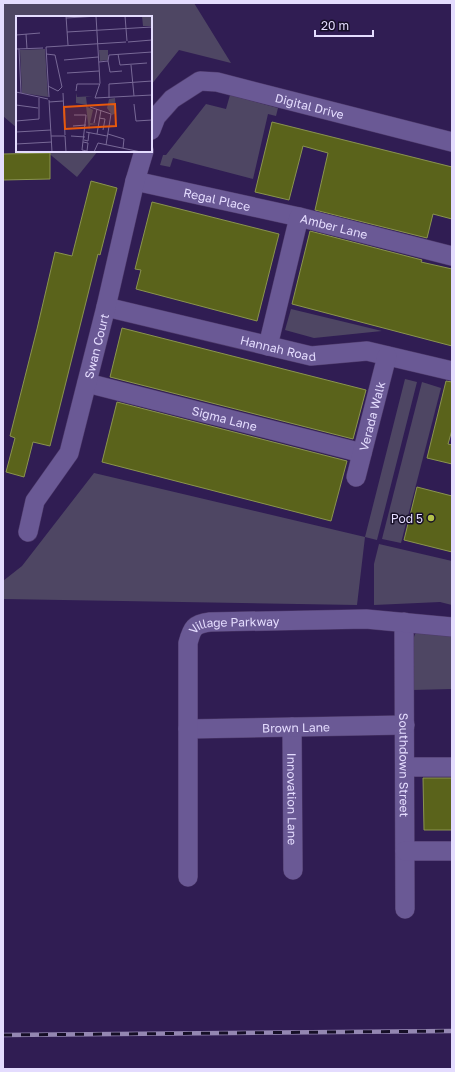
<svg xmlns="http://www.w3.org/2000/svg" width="455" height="1072" viewBox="0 0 455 1072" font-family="'Golos Text',sans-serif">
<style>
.green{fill:#4e4663}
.building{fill:#5a631b;stroke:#8a944e}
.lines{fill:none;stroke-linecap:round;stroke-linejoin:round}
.street-casing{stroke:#4e3b6b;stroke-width:20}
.street{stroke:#6a5995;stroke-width:19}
.rail-casing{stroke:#9487b2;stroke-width:4.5}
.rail{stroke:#150e26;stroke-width:3;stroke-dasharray:9;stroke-linecap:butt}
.poi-dot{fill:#b3c24b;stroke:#150e26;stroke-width:1.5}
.labels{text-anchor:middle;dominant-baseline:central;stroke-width:3;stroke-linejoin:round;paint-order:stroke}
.street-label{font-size:12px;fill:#e4dcfe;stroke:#150e26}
.poi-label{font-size:12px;fill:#e4dcfe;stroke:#150e26;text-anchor:end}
.inset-road{fill:none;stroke:#786997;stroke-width:1}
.view{fill:#e8590c;fill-opacity:0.15;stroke:#e8590c;stroke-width:2}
.inset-edge{fill:none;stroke:#e4dcfe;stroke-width:2}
</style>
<rect width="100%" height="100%" fill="#301d53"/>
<g class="green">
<path d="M3,3H194L231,63L179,50L151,85V17H17V128L3,116Z"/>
<path d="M230,95L278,108L276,116L268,114L253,179L173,158L170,167L160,165L163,155H166L206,104L226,109Z"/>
<path d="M46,151H98L77,177Z"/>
<path d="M291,309L382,331L314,338L285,330Z"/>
<path d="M405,379L417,382L377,540L365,537L357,605L3,599V581L22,566L94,473L365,537Z"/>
<path d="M422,382L441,388L401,543L382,539Z"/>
<path d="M379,544L452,561V605L440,602L374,605V564Z"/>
<path d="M425,626L452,629V689L412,690V643L415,634Z"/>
</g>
<g class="building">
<path d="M272,122L452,167V219L433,214L427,238L315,210L328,153L303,146L289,200L255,192Z"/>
<path d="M50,153V179L3,180V154Z"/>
<path d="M91,181L117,188L100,255L98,254L50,446L33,442L24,477L6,472L15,438L10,436L37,329L55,252L72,256Z"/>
<path d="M152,202L279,234L257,321L136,289L141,270L135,269Z"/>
<path d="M310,231L422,260L421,262L452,269V346L292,304Z"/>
<path d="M122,328L366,390L353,439L110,377Z"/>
<path d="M446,381L452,382V430L448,444L452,445V464L427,458Z"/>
<path d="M117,402L347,461L331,521L102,462Z"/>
<path d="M417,487L452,496V552L404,540Z"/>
<path d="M423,778H452V830H424Z"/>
</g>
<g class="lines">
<defs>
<g id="street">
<path id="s1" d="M151,130L156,117L172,99L200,81L217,82L452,142"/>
<path id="s2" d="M135,181L299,217"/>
<path id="s3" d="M106,307L311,356L367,351L452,371"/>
<path id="s4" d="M268,346L299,217L452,256"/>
<path id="s5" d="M87,383L362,453"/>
<path id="s6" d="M356,477L387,356"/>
<path id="s7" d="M28,532L35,501L69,453L106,307L135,181L144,151"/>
<path id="s8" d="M404,622L405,909"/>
<path id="s9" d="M292,727L293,870"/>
<path id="s10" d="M188,729L405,725"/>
<path d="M405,767H452"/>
<path d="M405,851H452"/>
<path id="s11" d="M188,877V643C192,628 194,624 210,622L366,619L452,627"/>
</g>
</defs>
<use href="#street" class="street-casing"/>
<use href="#street" class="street"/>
<defs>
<path id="rail" d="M3,1035L452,1031"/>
</defs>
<use href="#rail" class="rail-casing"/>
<use href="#rail" class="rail"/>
</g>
<circle class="poi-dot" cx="431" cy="518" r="4"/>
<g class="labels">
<g class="street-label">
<text stroke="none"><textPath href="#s1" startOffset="184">Digital Drive</textPath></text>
<text stroke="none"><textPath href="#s2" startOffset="84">Regal Place</textPath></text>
<text stroke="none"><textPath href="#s4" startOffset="169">Amber Lane</textPath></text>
<text stroke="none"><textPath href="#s7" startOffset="201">Swan Court</textPath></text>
<text stroke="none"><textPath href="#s3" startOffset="177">Hannah Road</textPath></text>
<text stroke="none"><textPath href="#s6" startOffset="63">Verada Walk</textPath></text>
<text stroke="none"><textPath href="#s5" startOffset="142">Sigma Lane</textPath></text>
<text stroke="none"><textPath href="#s11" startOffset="291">Village Parkway</textPath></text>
<text stroke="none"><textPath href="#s10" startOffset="108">Brown Lane</textPath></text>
<text stroke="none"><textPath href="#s8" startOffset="143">Southdown Street</textPath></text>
<text stroke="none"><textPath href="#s9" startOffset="72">Innovation Lane</textPath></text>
</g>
<g class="poi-label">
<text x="423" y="518">Pod 5</text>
</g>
</g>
<g transform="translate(16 16)">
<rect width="136" height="136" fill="#301d53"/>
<path d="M126,0H136V10H127ZM29,33L32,81L6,77L4,34ZM83,34H92V44L84,45ZM60,77L61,81L77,80L70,81L71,89L60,87ZM99,82L100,97L96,99L91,92L93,83ZM70,90L77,94L74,107L82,108L74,109L73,115Z" fill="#4e4663"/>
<path class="inset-road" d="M50,0L52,29M80,0L84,67L79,82L136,79M109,0L111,25M50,2L82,0M51,16L136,11M10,18L11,33M0,19L24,17M112,26L136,24M0,33L27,32M3,33L5,77M30,38L39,39L46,71L42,75L32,70M102,38L104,49L131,47M48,44L82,41M92,45L94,56L106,55M83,46L92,45L93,39L136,36M115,49L118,80M51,57L83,55M60,75L61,68H83M0,76L32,83M47,77L49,119M33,81L30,31L110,26M93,82V68L136,65M33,84L36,136M33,86L47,85M118,88L120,105L136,104M0,89L22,92M74,91L95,98L90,129M58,99H70L66,134M83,102L89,103L87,114M0,105L23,103V82M78,107L81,93M57,110L70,109M0,116L35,114M70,116L91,120M81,118L85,94M92,118L108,123L107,132M35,120H49L50,136M55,120L69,121M68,124L72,125L73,117M0,128L36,126M66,134L71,135L72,127L67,126M78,136L82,127L125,136"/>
<path class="view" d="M99,88L100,110L49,113L48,91Z"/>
<rect width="136" height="136" class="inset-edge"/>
</g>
<rect width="455" height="1072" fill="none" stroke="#e4dcfe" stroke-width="8"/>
<path d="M315 30v6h58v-6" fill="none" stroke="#e4dcfe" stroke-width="2"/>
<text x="321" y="30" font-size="12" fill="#e4dcfe" stroke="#150e26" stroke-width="3" paint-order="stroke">20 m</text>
</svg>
